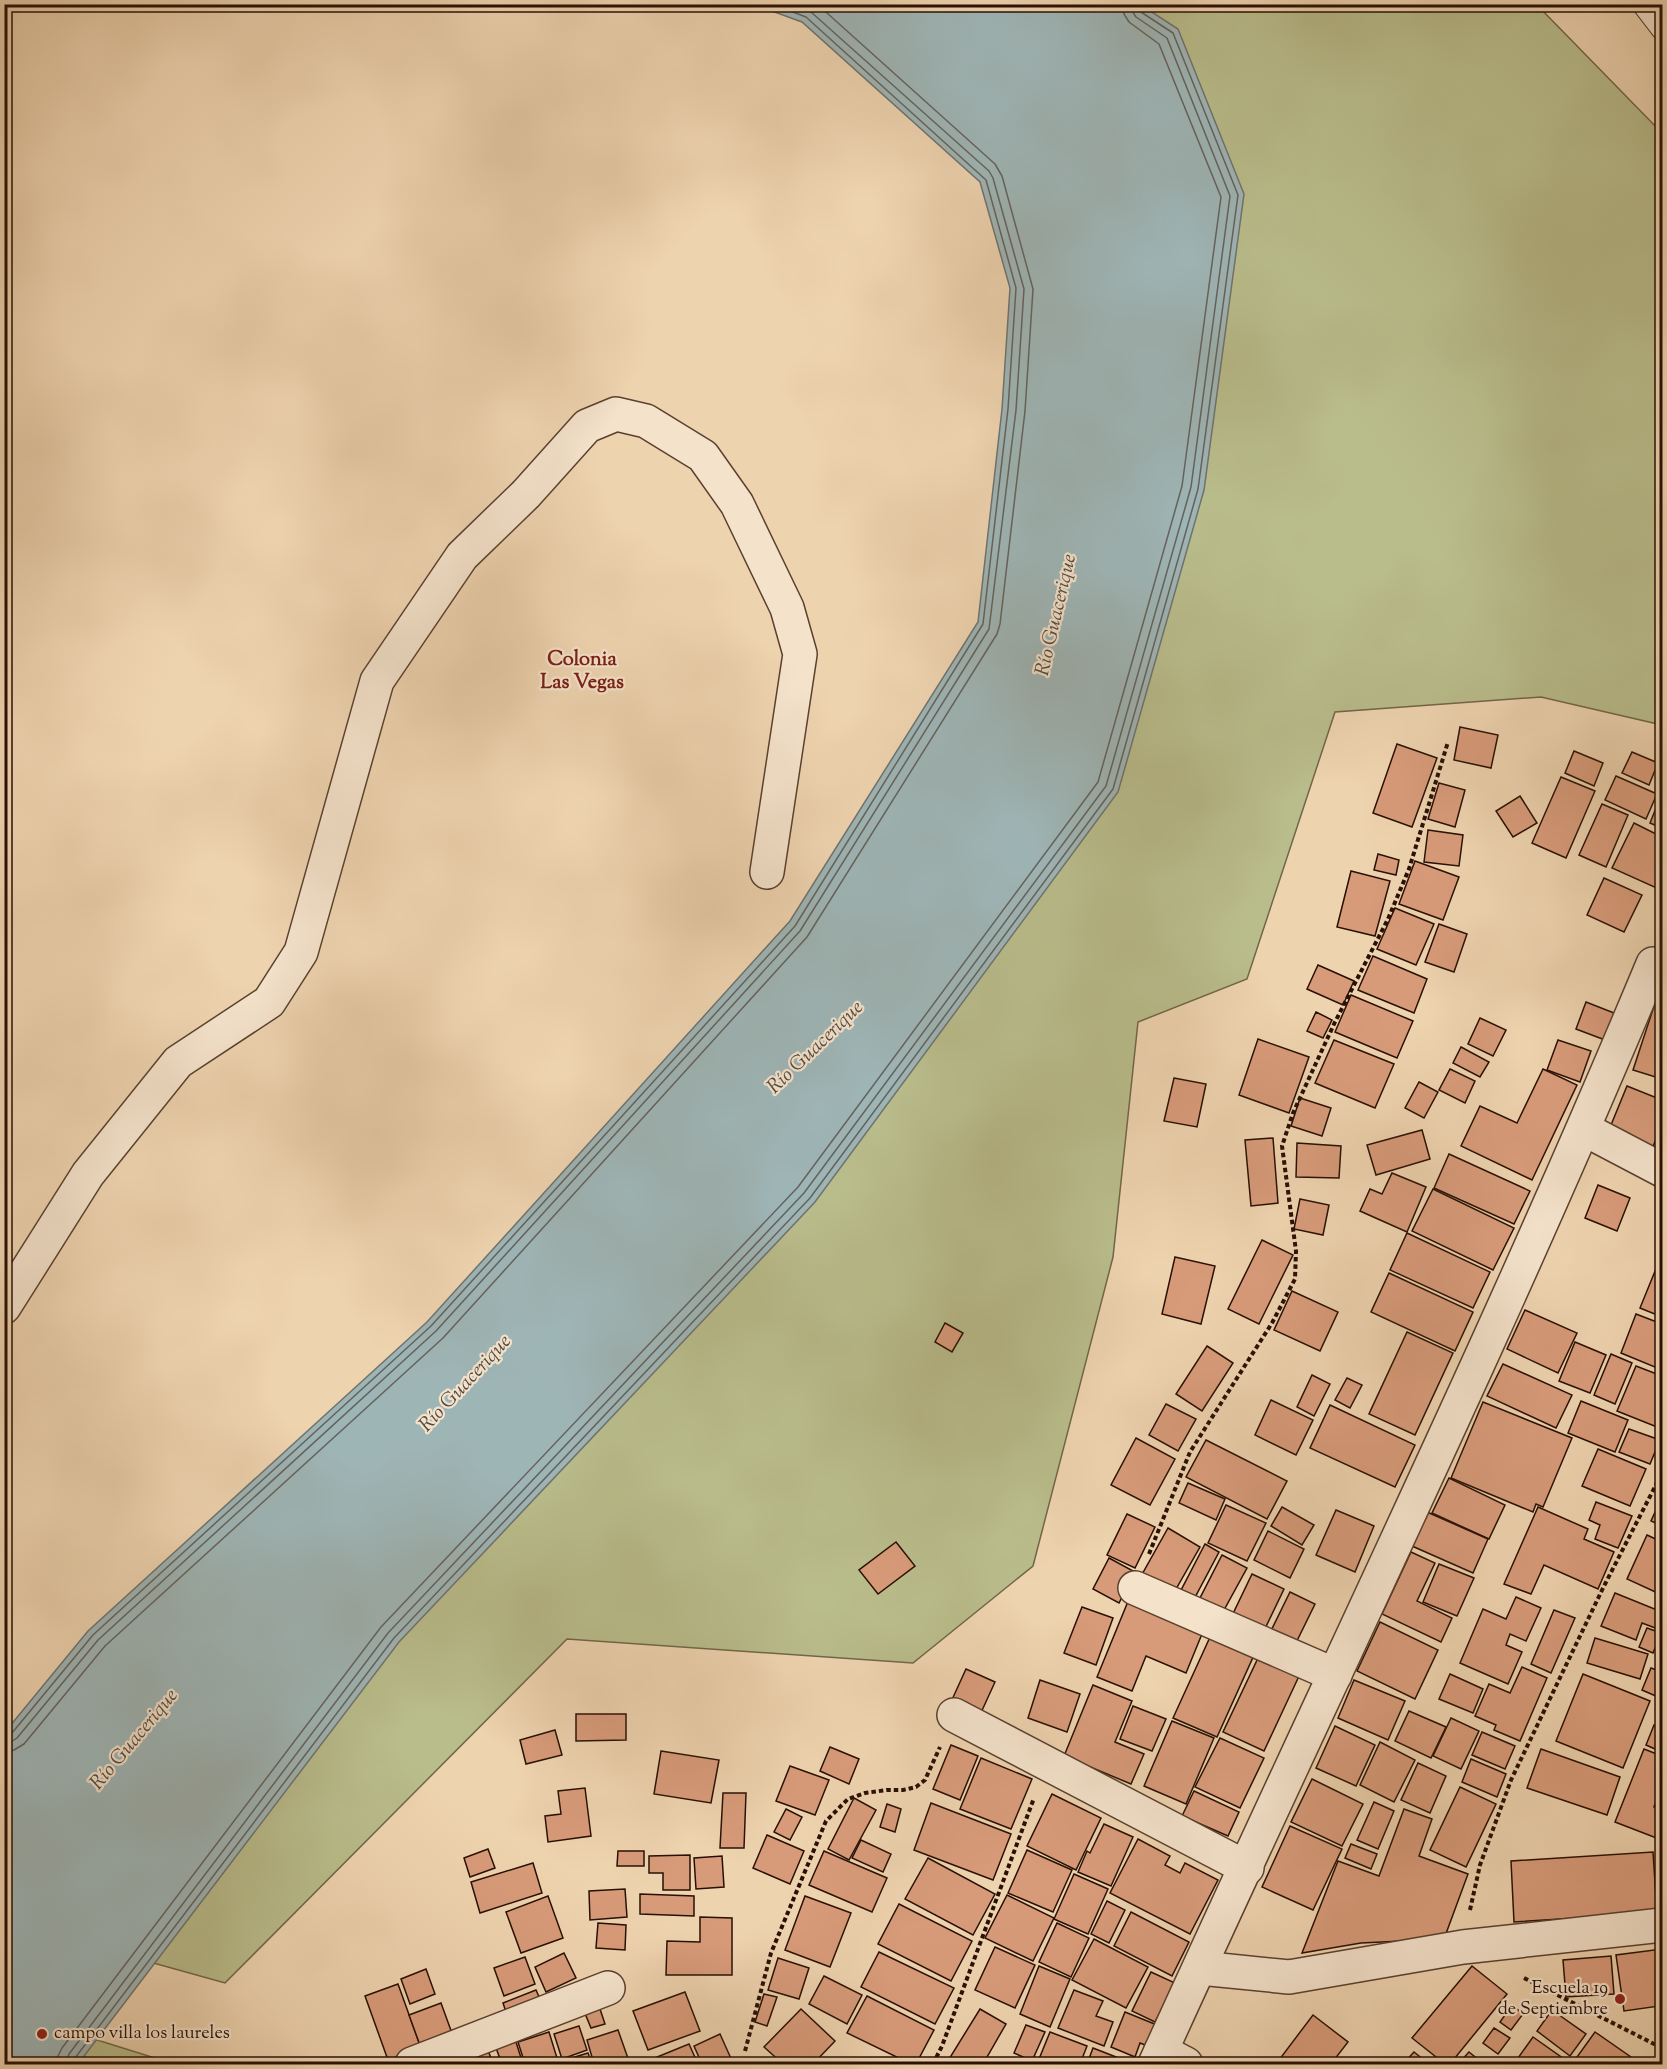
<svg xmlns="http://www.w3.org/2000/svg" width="1667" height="2069" viewBox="0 0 1667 2069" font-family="'Sorts Mill Goudy',serif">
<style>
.green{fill:#b9bc8b;stroke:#716648;stroke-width:1.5}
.water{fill:#9eb5b6;stroke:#6f736f;stroke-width:1.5}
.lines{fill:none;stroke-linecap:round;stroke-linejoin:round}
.shore{stroke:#64625d;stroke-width:1.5}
.building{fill:#d89b7a;stroke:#291004;stroke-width:1.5}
.lane-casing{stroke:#5a412f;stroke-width:22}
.street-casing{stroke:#5a412f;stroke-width:36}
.path{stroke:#291004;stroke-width:4;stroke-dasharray:4.5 3;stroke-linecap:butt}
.lane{stroke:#f4e2cb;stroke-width:20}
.street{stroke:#f4e2cb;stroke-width:33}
.poi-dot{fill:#8f2418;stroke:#f4e2cb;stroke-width:2}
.labels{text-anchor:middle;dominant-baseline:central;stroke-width:4.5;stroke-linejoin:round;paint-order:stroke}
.poi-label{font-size:18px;fill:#291004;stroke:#f4e2cb;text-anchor:end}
.water-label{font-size:20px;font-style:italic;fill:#524a42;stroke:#f4e2cb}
.neighbourhood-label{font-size:20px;font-weight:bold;fill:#7a1f14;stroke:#f4e2cb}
</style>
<rect width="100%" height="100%" fill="#eed3af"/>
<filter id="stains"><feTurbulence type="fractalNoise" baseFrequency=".00333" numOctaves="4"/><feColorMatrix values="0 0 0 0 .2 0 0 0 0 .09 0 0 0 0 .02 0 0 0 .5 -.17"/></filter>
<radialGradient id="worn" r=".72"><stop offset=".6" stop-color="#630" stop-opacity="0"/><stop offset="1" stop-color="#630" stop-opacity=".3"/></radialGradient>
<g class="green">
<path d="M1119,5H1537L1662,133V725L1541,697L1335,712L1247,979L1138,1022L1113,1257L1033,1566L913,1663L567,1639L225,1983L28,1928L1117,743Z"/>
<path d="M4,2011L155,2058L154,2064H5Z"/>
</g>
<path class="water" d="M755,5H1141L1178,29L1244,194L1204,490L1118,792L815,1202L399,1642L78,2064H5V1732L88,1631L427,1322L790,921L978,622L1002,409L1010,288L980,182L802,22Z"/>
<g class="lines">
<g class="shore">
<path d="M4,1735L12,1733L93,1635L431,1326L795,926L983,624L1008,409L1016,288L986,180L806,17L772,4"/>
<path d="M4,1743L11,1742L17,1738L98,1640L436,1331L800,931L989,629L1016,410L1024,289L993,178L989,171L811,12L795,4"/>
<path d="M4,1752L14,1750L24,1744L105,1646L443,1338L807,937L997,634L1000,624L1025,411L1033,289L1002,176L995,164L817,4"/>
<path d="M57,2064L58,2056L62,2048L381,1627L798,1187L1098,782L1182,486L1221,197L1159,44L1129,22L1124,14L1122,4"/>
<path d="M66,2064L69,2054L388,1633L804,1193L1106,786L1191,487L1230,196L1167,38L1136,17L1132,11L1131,4"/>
<path d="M74,2064L75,2058L394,1638L810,1198L1113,789L1198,489L1238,195L1173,33L1141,12L1139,4"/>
</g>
</g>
<g class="building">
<path d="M1460,727L1498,735L1491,768L1454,760Z"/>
<path d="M1397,744L1437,758L1412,827L1373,813Z"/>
<path d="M1574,751L1603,763L1594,786L1565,773Z"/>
<path d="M1632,752L1658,763L1649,785L1622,773Z"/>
<path d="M1616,776L1657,794L1646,819L1605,800Z"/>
<path d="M1561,777L1595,791L1566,858L1532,843Z"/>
<path d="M1439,783L1465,790L1455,827L1428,819Z"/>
<path d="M1662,793V828L1650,823Z"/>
<path d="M1520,796L1537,823L1513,837L1496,811Z"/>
<path d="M1602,804L1628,815L1606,867L1579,855Z"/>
<path d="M1634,823L1662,837V886L1661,890L1612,868Z"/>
<path d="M1428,830L1463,835L1459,866L1424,862Z"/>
<path d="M1378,854L1399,860L1396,875L1374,870Z"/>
<path d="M1415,861L1459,877L1443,920L1399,904Z"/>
<path d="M1351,871L1390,881L1375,936L1337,927Z"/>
<path d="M1604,878L1642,895L1624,932L1587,915Z"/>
<path d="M1395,908L1434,924L1416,965L1377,949Z"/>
<path d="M1439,924L1467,934L1454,972L1425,962Z"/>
<path d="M1373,956L1427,979L1414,1013L1358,990Z"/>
<path d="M1318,965L1354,981L1343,1005L1307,989Z"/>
<path d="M1660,988L1662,989V1079L1633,1070Z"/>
<path d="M1351,995L1413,1021L1397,1058L1335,1032Z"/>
<path d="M1586,1002L1614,1013L1605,1040L1576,1029Z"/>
<path d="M1316,1012L1332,1020L1323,1038L1307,1031Z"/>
<path d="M1480,1018L1506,1030L1493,1056L1468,1044Z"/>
<path d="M1258,1039L1309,1057L1289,1113L1239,1095Z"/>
<path d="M1334,1040L1394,1064L1375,1108L1315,1083Z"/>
<path d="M1558,1040L1591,1051L1580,1082L1547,1070Z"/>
<path d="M1461,1047L1489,1062L1480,1077L1453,1063Z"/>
<path d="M1450,1069L1475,1081L1465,1103L1439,1090Z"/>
<path d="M1543,1069L1577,1085L1532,1180L1461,1146L1480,1106L1517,1123Z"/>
<path d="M1174,1078L1206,1084L1197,1127L1164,1121Z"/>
<path d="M1419,1082L1438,1092L1424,1118L1405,1108Z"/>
<path d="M1627,1086L1662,1100V1123L1648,1160L1604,1142Z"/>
<path d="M1300,1098L1331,1108L1322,1136L1291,1126Z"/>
<path d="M1422,1130L1430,1159L1376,1175L1367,1145Z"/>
<path d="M1273,1138L1278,1203L1251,1206L1245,1140Z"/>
<path d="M1297,1143L1341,1146L1339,1178L1296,1177Z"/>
<path d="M1449,1154L1530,1191L1514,1224L1434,1188Z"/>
<path d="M1392,1173L1426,1187L1407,1232L1360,1211L1370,1189L1382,1194Z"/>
<path d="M1598,1185L1630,1198L1617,1231L1585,1218Z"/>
<path d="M1433,1189L1514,1228L1493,1270L1412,1231Z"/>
<path d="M1300,1199L1329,1205L1323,1235L1294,1229Z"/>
<path d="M1407,1233L1490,1272L1473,1308L1390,1270Z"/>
<path d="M1262,1240L1293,1255L1259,1324L1228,1309Z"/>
<path d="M1662,1254V1317L1640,1308Z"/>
<path d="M1175,1257L1215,1266L1201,1324L1162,1314Z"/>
<path d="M1389,1273L1473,1312L1455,1351L1371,1312Z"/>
<path d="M1292,1291L1338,1312L1320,1351L1274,1330Z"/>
<path d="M1525,1310L1577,1333L1558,1373L1507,1349Z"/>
<path d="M1636,1314L1662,1324V1370L1621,1353Z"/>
<path d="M945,1323L963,1333L952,1352L935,1342Z"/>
<path d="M1407,1332L1453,1353L1415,1435L1369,1414Z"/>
<path d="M1575,1342L1606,1355L1590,1393L1559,1381Z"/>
<path d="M1207,1346L1233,1363L1202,1411L1176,1394Z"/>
<path d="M1611,1354L1632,1363L1615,1404L1594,1395Z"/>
<path d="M1503,1364L1572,1395L1556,1428L1487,1396Z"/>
<path d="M1636,1366L1662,1376V1414L1657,1427L1617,1411Z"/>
<path d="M1312,1375L1330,1384L1314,1416L1297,1407Z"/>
<path d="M1347,1378L1362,1385L1350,1408L1335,1400Z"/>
<path d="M1271,1400L1313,1420L1296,1455L1255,1435Z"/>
<path d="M1581,1401L1628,1420L1615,1452L1568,1433Z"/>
<path d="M1483,1402L1572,1438L1543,1507L1536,1504L1533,1512L1451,1478Z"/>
<path d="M1166,1404L1196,1419L1178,1451L1149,1435Z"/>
<path d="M1330,1405L1415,1445L1395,1487L1310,1448Z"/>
<path d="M1629,1429L1660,1440L1650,1464L1619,1452Z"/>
<path d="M1136,1438L1175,1459L1150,1505L1111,1485Z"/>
<path d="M1206,1440L1287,1481L1267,1519L1186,1477Z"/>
<path d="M1598,1449L1646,1469L1630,1506L1582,1486Z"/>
<path d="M1449,1478L1505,1505L1489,1539L1432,1513Z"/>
<path d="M1188,1483L1225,1499L1216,1520L1179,1503Z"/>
<path d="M1662,1497V1526L1651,1521Z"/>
<path d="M1596,1502L1632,1516L1618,1548L1595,1539L1600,1525L1589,1520Z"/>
<path d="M1226,1505L1266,1523L1247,1561L1208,1543Z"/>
<path d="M1282,1507L1314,1525L1302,1545L1271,1526Z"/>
<path d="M1538,1507L1588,1529L1584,1539L1614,1552L1598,1589L1544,1565L1531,1594L1504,1584Z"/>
<path d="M1336,1510L1374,1526L1355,1572L1316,1555Z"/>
<path d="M1427,1512L1488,1539L1473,1573L1412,1546Z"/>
<path d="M1127,1514L1155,1527L1135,1568L1107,1555Z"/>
<path d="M1168,1528L1200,1547L1172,1596L1140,1578Z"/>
<path d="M1268,1531L1304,1549L1290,1578L1254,1560Z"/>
<path d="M1647,1535L1662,1542V1595L1627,1579Z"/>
<path d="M896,1542L915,1566L878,1594L859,1570Z"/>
<path d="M1205,1544L1219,1552L1192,1603L1178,1596Z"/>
<path d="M1411,1552L1435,1563L1417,1601L1452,1618L1441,1642L1382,1614Z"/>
<path d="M1222,1555L1247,1568L1224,1610L1200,1598Z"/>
<path d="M1109,1558L1135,1572L1119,1603L1093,1589Z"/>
<path d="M1439,1564L1474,1578L1457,1616L1423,1602Z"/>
<path d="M1252,1574L1284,1589L1262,1635L1230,1620Z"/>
<path d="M1290,1592L1315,1604L1290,1655L1265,1643Z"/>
<path d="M1615,1593L1662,1612V1619L1658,1629L1642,1623L1636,1640L1601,1626Z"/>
<path d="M1516,1597L1541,1608L1526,1641L1510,1634L1506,1645L1522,1652L1508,1684L1460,1663L1483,1609L1506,1619Z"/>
<path d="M1129,1599L1204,1629L1186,1673L1146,1656L1132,1691L1097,1677Z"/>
<path d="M1082,1607L1113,1618L1096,1665L1064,1653Z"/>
<path d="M1554,1610L1575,1618L1551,1673L1531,1664Z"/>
<path d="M1380,1622L1438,1650L1415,1699L1357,1671Z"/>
<path d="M1647,1628L1661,1633L1653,1653L1639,1647Z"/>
<path d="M1211,1635L1254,1655L1217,1737L1173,1718Z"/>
<path d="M1595,1638L1648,1654L1640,1679L1587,1663Z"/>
<path d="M1259,1656L1300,1674L1264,1751L1223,1732Z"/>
<path d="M1522,1667L1547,1678L1520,1741L1494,1730L1496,1725L1475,1716L1489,1684L1510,1693Z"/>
<path d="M1651,1668L1662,1672V1685L1658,1697L1642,1690Z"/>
<path d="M966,1669L995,1682L979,1717L950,1704Z"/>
<path d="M1450,1674L1483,1689L1473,1713L1439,1699Z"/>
<path d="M1583,1674L1650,1701L1623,1768L1556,1741Z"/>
<path d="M1040,1680L1080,1694L1067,1732L1028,1718Z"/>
<path d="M1354,1680L1405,1701L1388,1740L1338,1718Z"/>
<path d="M1093,1685L1132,1701L1115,1742L1144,1754L1131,1784L1064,1756Z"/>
<path d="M1133,1706L1166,1719L1152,1751L1120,1739Z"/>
<path d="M1409,1711L1446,1727L1431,1758L1395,1741Z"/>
<path d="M576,1714H626V1740L576,1741Z"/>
<path d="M1451,1718L1479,1731L1461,1769L1433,1756Z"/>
<path d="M1172,1721L1214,1738L1186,1804L1144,1786Z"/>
<path d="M1654,1725L1662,1729V1752L1646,1745Z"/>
<path d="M1335,1726L1375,1745L1356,1786L1316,1768Z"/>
<path d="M555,1730L562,1755L526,1764L520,1740Z"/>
<path d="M1482,1732L1515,1746L1505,1769L1472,1755Z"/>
<path d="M1220,1738L1264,1758L1240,1808L1195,1787Z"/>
<path d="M1380,1742L1415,1760L1394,1802L1360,1785Z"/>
<path d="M951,1745L978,1756L960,1800L933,1789Z"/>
<path d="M830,1747L859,1759L849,1784L820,1771Z"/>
<path d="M1541,1749L1620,1777L1607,1815L1527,1788Z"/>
<path d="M1644,1749L1662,1756V1786L1654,1807L1662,1811V1830L1659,1839L1615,1822Z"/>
<path d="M661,1751L719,1760L711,1803L654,1794Z"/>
<path d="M981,1758L1032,1779L1011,1829L960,1809Z"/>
<path d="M1471,1759L1506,1774L1497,1797L1462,1782Z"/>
<path d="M1418,1763L1446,1776L1430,1813L1401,1800Z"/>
<path d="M790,1766L829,1780L815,1815L776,1801Z"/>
<path d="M1312,1779L1363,1804L1342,1846L1291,1822Z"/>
<path d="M1460,1787L1496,1804L1466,1867L1430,1850Z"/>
<path d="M585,1788L591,1836L548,1842L545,1816L561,1814L558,1791Z"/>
<path d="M1194,1791L1239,1812L1228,1836L1182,1816Z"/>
<path d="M723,1793H746L744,1848H720Z"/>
<path d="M1052,1794L1101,1818L1076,1870L1027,1846Z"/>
<path d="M854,1798L876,1810L849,1860L828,1849Z"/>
<path d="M1374,1802L1394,1811L1378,1849L1357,1840Z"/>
<path d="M931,1803L1011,1834L993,1880L914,1850Z"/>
<path d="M887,1804L901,1809L895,1832L880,1827Z"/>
<path d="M786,1809L802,1817L790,1840L774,1832Z"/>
<path d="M1404,1809L1432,1819L1419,1856L1468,1874L1444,1939L1361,1943L1302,1953L1338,1861L1379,1876Z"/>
<path d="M1104,1824L1133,1837L1111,1886L1078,1872L1087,1851L1090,1853Z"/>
<path d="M1290,1826L1342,1849L1313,1910L1262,1887Z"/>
<path d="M767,1835L804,1851L790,1884L753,1868Z"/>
<path d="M1138,1839L1170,1856L1165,1865L1180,1873L1185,1863L1218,1880L1190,1934L1110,1893Z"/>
<path d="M861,1840L891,1854L883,1872L852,1858Z"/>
<path d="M1351,1844L1377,1854L1371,1869L1345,1858Z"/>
<path d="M488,1849L495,1868L470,1877L464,1858Z"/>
<path d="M1027,1850L1072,1870L1053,1912L1008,1893Z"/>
<path d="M618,1851H644V1866H617Z"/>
<path d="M824,1851L887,1878L872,1912L809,1885Z"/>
<path d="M1653,1852L1657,1913L1514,1922L1511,1861Z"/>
<path d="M690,1855V1890H663V1873H649V1856Z"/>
<path d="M722,1856L724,1887L696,1889L694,1858Z"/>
<path d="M928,1858L995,1894L973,1935L905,1899Z"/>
<path d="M533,1863L542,1893L480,1913L471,1882Z"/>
<path d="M1074,1874L1108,1889L1088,1934L1054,1919Z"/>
<path d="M625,1889L627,1917L590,1920L589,1891Z"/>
<path d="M640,1894L694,1896V1916L640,1914Z"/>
<path d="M1007,1895L1054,1918L1033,1961L985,1938Z"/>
<path d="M548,1896L563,1938L521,1953L506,1912Z"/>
<path d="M805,1896L851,1913L830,1967L785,1950Z"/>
<path d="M1107,1901L1125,1910L1109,1943L1091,1934Z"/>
<path d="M899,1904L972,1941L951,1981L878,1944Z"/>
<path d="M1131,1912L1189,1942L1172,1976L1114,1946Z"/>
<path d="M700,1917L732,1918V1975H666L667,1941L700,1942Z"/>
<path d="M598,1923L626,1925L625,1950L596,1948Z"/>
<path d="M1057,1923L1089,1938L1071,1977L1039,1962Z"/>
<path d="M1094,1939L1148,1967L1126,2008L1072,1980Z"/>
<path d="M995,1947L1035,1965L1015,2008L975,1990Z"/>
<path d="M1662,1949V2030L1659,2006L1624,2011L1616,1955Z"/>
<path d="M879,1952L954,1988L935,2024L861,1987Z"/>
<path d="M564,1953L576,1978L546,1992L535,1967Z"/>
<path d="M1611,1956L1614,1994L1566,1997L1563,1960Z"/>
<path d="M525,1957L535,1984L504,1996L494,1968Z"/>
<path d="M778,1958L809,1968L799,1999L768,1990Z"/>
<path d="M1039,1966L1070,1979L1050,2027L1020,2014Z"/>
<path d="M1472,1966L1507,1994L1450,2064H1445L1412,2038Z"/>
<path d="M426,1969L435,1994L410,2004L401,1979Z"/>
<path d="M1151,1972L1175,1983L1155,2022L1132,2011Z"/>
<path d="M824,1976L862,1995L847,2024L809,2004Z"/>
<path d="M398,1984L421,2048L388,2060L365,1996Z"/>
<path d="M536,1990L540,1999L506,2012L503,2003Z"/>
<path d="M1074,1990L1103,2001L1096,2016L1113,2022L1104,2046L1058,2028Z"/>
<path d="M685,1992L700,2031L648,2050L633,2011Z"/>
<path d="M764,1994L777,1997L767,2026L755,2022Z"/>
<path d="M867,1996L934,2030L916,2064H911L847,2033Z"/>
<path d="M441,2003L453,2036L421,2048L409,2015Z"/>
<path d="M1512,2005L1523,2014L1511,2030L1500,2022Z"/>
<path d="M599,2006L605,2024L591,2028L584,2011Z"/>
<path d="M801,2009L835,2041L813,2064H783L764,2047Z"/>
<path d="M980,2009L1006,2024L983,2064H946Z"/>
<path d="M1552,2010L1586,2034L1570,2056L1537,2031Z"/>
<path d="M1125,2012L1162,2027L1153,2048L1140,2043L1135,2057L1111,2047Z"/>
<path d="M1313,2015L1348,2042L1331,2064H1276Z"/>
<path d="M1026,2025L1045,2032L1032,2061L1014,2053Z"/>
<path d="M579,2026L587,2050L562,2059L554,2034Z"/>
<path d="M1494,2028L1510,2038L1498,2054L1483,2043Z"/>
<path d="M618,2030L630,2064H594L587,2040Z"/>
<path d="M549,2032L557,2058L536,2064H525L518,2042Z"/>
<path d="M1050,2032L1087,2046L1080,2064H1037Z"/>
<path d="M1595,2032L1641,2064H1572Z"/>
<path d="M720,2034L733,2063L702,2064L694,2046Z"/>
<path d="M1533,2037L1564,2059L1560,2064H1527L1518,2058Z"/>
<path d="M516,2042L523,2064H502L496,2048Z"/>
<path d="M689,2044L698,2064H640Z"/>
<path d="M1093,2048L1134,2064H1087Z"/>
<path d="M488,2050L493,2064H464L462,2059Z"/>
<path d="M1414,2052L1429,2064H1403Z"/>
<path d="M1469,2052L1484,2064H1458Z"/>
<path d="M588,2053L592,2064H564L562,2061Z"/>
</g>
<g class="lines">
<defs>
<path id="lane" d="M1642,4L1662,30"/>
<g id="street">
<path d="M1584,1129L1662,1170"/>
<path d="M4,1307L88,1174L178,1062L269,1002L301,952L377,681L462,556L526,494L587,426L616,414L646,421L703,456L737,504L787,608L800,654L767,872"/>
<path d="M1135,1588L1335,1675"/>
<path d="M954,1715L1247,1868"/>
<path d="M1200,1968L1289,1977L1463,1947L1662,1925"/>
<path d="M1161,2051L1186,2064"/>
<path d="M412,2064L608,1988"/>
<path d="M1155,2064C1321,1698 1498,1336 1653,964"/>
</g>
</defs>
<use href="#lane" class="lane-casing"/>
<use href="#street" class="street-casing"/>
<g class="path">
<path d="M1149,1554L1190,1452L1272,1323L1295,1279L1296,1251L1282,1146L1293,1113L1335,1022L1388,919L1409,869L1448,742"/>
<path d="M1470,1910L1480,1865L1511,1780L1603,1588L1662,1473"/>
<path d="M1524,1978L1662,2048"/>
<path d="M745,2051L771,1953L826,1821L848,1799L865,1793L887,1790H903L916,1787L925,1780L940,1747"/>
<path d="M933,2064L942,2046L1034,1798"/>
</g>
<use href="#lane" class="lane"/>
<use href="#street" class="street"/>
</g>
<g class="poi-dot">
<circle cx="1620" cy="1999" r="6"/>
<circle cx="42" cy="2034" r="6"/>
</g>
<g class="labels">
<g class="poi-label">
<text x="1608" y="1989">Escuela 19<tspan x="1608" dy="21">de Septiembre</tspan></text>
<text x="54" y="2034" text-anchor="start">campo villa los laureles</text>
</g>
<g class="water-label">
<text transform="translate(1057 615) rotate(-77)">Río Guacerique</text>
<text transform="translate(816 1048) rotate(-44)">Río Guacerique</text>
<text transform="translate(466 1384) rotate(-47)">Río Guacerique</text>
<text transform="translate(135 1740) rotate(-50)">Río Guacerique</text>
</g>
<g class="neighbourhood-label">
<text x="582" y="660">Colonia<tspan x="582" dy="23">Las Vegas</tspan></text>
</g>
</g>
<rect width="1667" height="2069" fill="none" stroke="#eed3af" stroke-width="24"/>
<rect x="6" y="6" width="1655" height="2057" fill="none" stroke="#291004" stroke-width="3"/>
<rect x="12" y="12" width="1643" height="2045" fill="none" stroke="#291004" stroke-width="1.5"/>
<rect width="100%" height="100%" filter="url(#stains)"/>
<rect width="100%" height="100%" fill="url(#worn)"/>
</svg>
